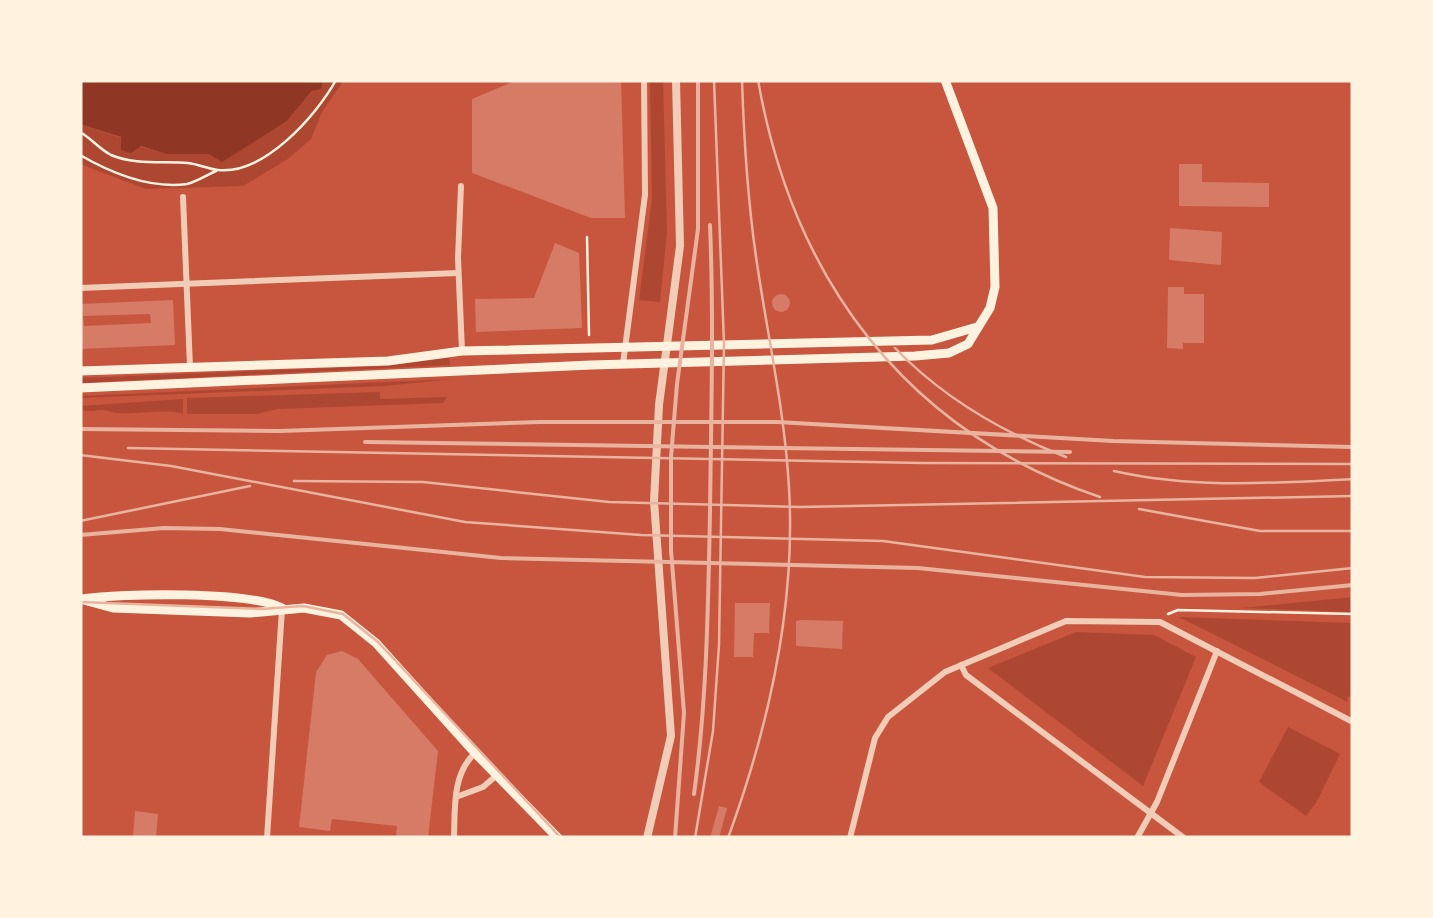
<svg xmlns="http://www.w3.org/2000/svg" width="1433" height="918" viewBox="0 0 1433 918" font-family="'Roboto Serif',serif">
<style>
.green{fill:#ae4732}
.water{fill:#8f3625}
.building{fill:#d67c66;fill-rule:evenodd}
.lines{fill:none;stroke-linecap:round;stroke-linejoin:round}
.path{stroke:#fff3e0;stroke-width:2.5}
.minor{stroke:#f1ccb7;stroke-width:6}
.tertiary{stroke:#f1ccb7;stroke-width:8}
.secondary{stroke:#fff3e0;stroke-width:9}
.tram{stroke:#e9b49f;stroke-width:2.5}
.rail{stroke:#e9b49f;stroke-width:4}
</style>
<rect width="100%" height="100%" fill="#c8553d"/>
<g class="green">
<path d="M324,80H344L322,112L311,139L288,159L243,186L146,189L80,164V124L121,138L123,142L166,154H210L287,121L313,91L321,89Z"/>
<path d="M650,80H663L667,232L660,302L639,300L652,198Z"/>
<path d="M449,358L450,365L80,383V378L383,366Z"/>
<path d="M453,379L385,386L80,398V396Z"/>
<path d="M380,392V399L447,397L443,403L278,409L257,414H187V398Z"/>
<path d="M183,399V414C164,408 140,415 118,413C113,413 108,410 103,410C93,410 90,413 80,409V406Z"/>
<path d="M1353,597V612L1241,608Z"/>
<path d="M1179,617L1352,623L1351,695L1347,698L1348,702Z"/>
<path d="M1076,632L1154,635L1196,657L1143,786L988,668Z"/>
<path d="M1288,727L1340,754L1316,803L1306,816L1259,782Z"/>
</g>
<path class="water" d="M80,80H324L321,89L312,91L287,121L222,162L209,154H166L141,146L131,153L121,150V137L80,124Z"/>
<g class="building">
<path d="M517,80H621L625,218H591L472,173V99Z"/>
<path d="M1179,164H1202V182L1269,183V207L1179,206Z"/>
<path d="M1170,228L1222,232L1221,265L1169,260Z"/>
<path d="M555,243L579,253L582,328L476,332L475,299L534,298Z"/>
<path d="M1168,287H1184V294H1204V343H1183V349L1167,348Z"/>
<circle cx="781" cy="303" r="9"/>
<path d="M173,300L175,345L80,349V304ZM150,314L151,323L84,326L83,316Z"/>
<path d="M735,603H770L769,633H754L753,657H734Z"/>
<path d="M801,620L843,621L842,649L796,646V621Z"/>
<path d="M342,651L358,659L438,751L428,838H396L397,826L332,819L330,831L299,827L316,672L327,655Z"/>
<path d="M719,806L727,808L719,838H710Z"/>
<path d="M135,811L158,814L156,838L133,836Z"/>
</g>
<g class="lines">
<g class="path">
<path d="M80,132C91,138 99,149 111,155C134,165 163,161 188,163C198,164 208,169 218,170C264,175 316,116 336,80"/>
<path d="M80,155C111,173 149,189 187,184C196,182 207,175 216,171"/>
<path d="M587,237L589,335"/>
<path d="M1168,614L1178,610L1353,614"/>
</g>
<g class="minor">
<path d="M461,186L458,258L462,351"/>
<path d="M183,197L190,367"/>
<path d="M80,288L458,273"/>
<path d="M623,364L645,195L644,80"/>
<path d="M961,665L966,675L1184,838"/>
<path d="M456,797L483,787L497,775"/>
<path d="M267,838L282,609"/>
<path d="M454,838C455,809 452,774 475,753"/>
<path d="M850,838L875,738L888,717L945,672L1066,621L1160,622L1353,722"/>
<path d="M1137,838L1157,802L1217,651"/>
</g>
<path class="tertiary" d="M647,838L671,736L654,501L659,405L680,246L676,80"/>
<g class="secondary">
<path d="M80,371L388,361L462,351L932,340L977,327"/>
<path d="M80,388L591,365L915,356L949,353L968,344L990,308L995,287L993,208L945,80"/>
<path d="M80,599L113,608L250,613L304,608L341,615L376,643L475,753L558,838"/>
<path d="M82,599C122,593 249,591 282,608"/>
</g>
<g class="tram">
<path d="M758,80C793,279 905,431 1100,497"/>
<path d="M895,348C943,398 1002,432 1066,457"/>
<path d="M128,448L923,463L1353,464"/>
<path d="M80,455L171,466L465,522L641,535L883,541L1145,577L1255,578L1353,568"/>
<path d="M1114,471C1193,489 1273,483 1353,479"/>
<path d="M294,481L423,482L609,502L800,507L1353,496"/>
<path d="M1139,509L1260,531H1353"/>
<path d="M80,521L250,486"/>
<path d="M80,602L261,609L303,606L343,614L378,642L561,838"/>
<path d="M695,838L713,731L719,645L724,344L714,80"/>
<path d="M728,838C769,726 796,608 789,488C785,414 769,343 758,270C748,207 744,143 742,80"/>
</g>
<g class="rail">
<path d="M80,429L280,431L540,422H777L1113,441L1353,447"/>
<path d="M365,442L1070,452"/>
<path d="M80,535L164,528L220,529L501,558L918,568L1182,595L1260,594L1353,585"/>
<path d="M694,794C707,701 708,607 710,513C711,417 714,321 710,225"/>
<path d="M675,838L684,713L671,550V457L677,384L698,229V80"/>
</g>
</g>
<rect width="1433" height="918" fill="none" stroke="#fff3e0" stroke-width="165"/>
</svg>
